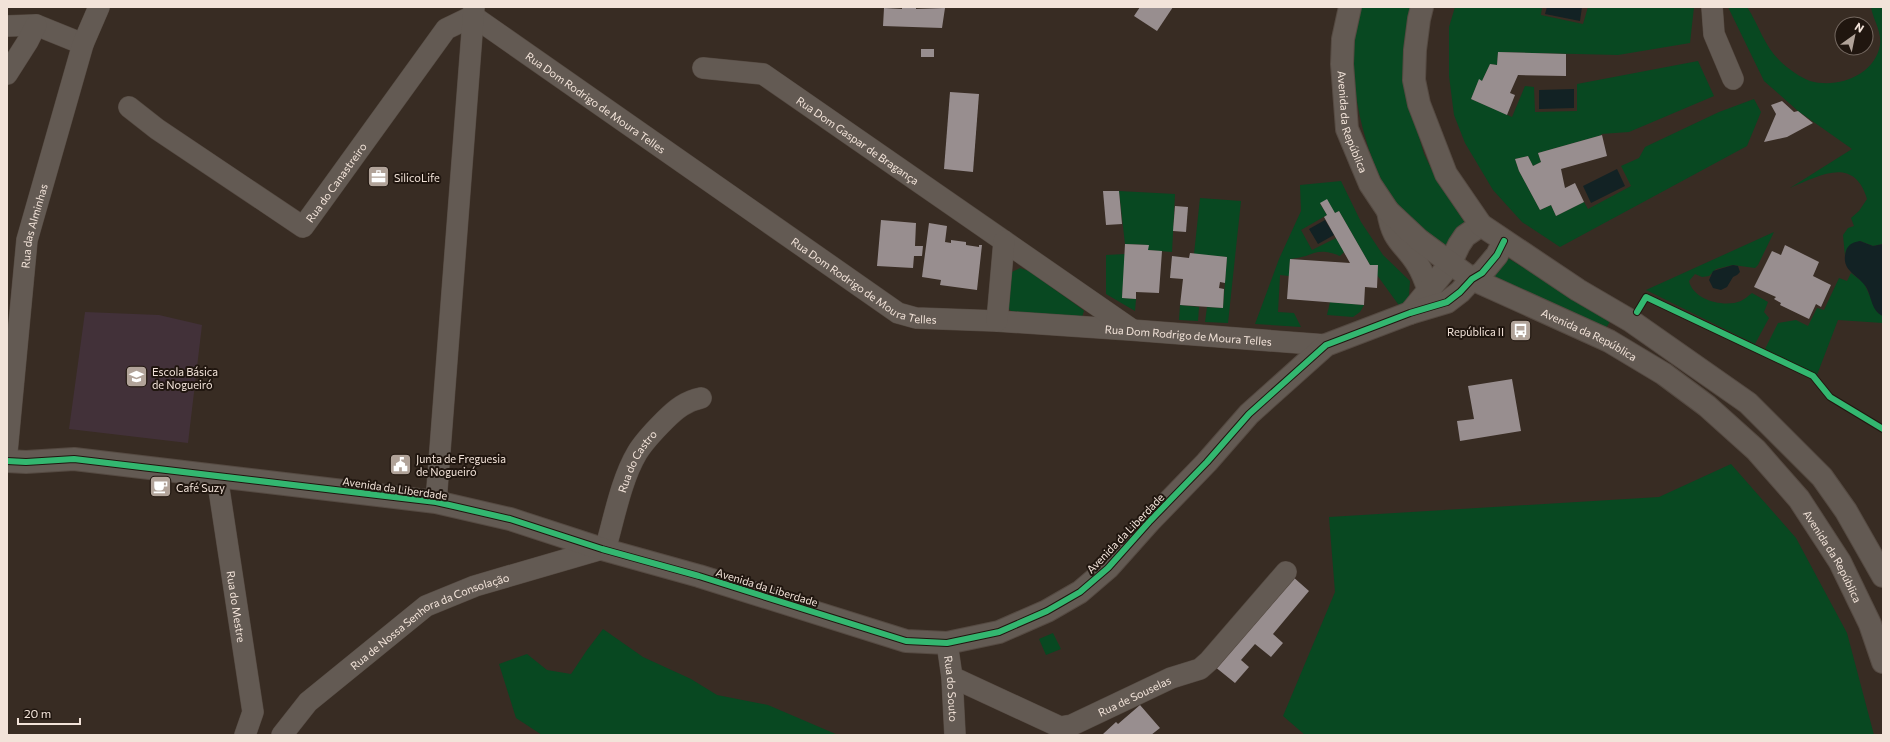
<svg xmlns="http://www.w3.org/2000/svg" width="1890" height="742" viewBox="0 0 1890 742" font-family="Commissioner,sans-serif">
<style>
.education{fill:#423139}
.green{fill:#084821}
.water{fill:#122224}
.building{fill:#988e8f}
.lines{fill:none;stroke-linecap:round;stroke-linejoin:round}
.minor-casing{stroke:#554a42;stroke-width:22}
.tertiary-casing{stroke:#554a42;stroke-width:24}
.secondary-casing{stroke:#554a42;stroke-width:24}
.minor{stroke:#635a53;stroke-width:21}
.tertiary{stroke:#635a53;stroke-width:22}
.secondary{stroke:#635a53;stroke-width:22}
.cycleway-casing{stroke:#20160f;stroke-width:8}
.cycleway{stroke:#33b770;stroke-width:6}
.labels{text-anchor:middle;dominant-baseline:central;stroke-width:4;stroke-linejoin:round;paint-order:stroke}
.street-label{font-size:11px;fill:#f2e3d9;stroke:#20160f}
.poi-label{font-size:11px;fill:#f2e3d9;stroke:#20160f;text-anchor:start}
</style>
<rect width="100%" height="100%" fill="#382c23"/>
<path class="education" d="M85,312L159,315L202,325L188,443L69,429Z"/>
<g class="green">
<path d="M1361,7H1411V110L1424,154L1437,180L1465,223L1450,238L1448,249C1423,232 1395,207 1381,179C1358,131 1344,58 1361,7Z"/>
<path d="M1455,7H1542L1541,15L1583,24L1588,7H1694L1690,43L1618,55L1498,52L1497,65L1490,64L1482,81L1479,80L1471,99L1512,117L1525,86L1534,87L1535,112L1577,111V84L1698,61L1714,96L1629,132L1601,134L1602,135L1538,153L1541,162L1533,166L1528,156L1515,159L1519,171L1540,210L1551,205L1556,216L1584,202L1588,209L1631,186L1621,166L1639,158L1645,147L1719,112L1754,99L1761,112L1747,146L1560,247L1522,222L1493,190L1465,143L1454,115L1449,76V27Z"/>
<path d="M1728,7H1747C1759,25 1764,46 1780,61C1787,68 1801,78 1810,81C1838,89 1875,75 1880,45C1882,31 1873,20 1871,7H1883V244L1873,246L1860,241L1846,250L1845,256L1843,235L1848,228L1854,226L1851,218L1859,211L1867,199C1854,155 1819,176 1790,188L1852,149L1798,111L1764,81Z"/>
<path d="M1341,181L1361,222L1383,255L1410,281L1408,308L1403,311L1377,275L1378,265H1370L1339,211L1335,213L1327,200L1320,204L1327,215L1301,230L1312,250L1336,238L1344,252L1340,256C1315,246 1314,257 1290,259L1289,276L1280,275L1278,312L1294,313L1301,327L1255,324L1279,259L1301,211L1300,185Z"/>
<path d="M1119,191L1175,194L1172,252L1148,250V245L1125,244Z"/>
<path d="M1200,198L1241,201L1228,323L1205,322L1207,307L1223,308L1227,257L1194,254Z"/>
<path d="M1774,232L1758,265L1755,268L1733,265L1716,269L1709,276L1702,277L1695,274L1689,281C1693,300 1724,308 1741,301C1745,299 1748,296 1752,293L1768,302L1764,312L1769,318L1755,344L1646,290Z"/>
<path d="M1125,254L1122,298L1136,299L1135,311L1106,294V255Z"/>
<path d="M1506,257L1611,320L1606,328L1494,277Z"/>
<path d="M1020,268L1029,271L1082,309L1084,311L1082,317L1014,314L1007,307L1011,276L1012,272Z"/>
<path d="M1851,273L1864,283L1877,312L1883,316V323L1838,320L1817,375L1765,349L1778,323L1796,320L1808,326L1817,308L1824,310L1839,278L1847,281Z"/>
<path d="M1330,302L1364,305L1360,312L1353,317L1327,315Z"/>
<path d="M1180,305L1199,307L1198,321L1179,320Z"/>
<path d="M1731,464L1796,538L1847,633L1874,735H1305L1283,716L1335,592L1329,517L1659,497Z"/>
<path d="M603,629L643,657L691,679L717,695L768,705L838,735H542L516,718L499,664L527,654L547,670L571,674L587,650Z"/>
<path d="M1053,633L1061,649L1046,655L1039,639Z"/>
</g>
<g class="water">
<path d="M1547,7H1582L1580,21L1545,14Z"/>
<path d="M1574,89V108L1539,109V90Z"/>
<path d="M1617,169L1625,186L1591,203L1583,186Z"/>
<path d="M1325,220L1334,235L1318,244L1309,229Z"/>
<path d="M1860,241L1873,246L1883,244V316C1871,311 1872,297 1866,287C1858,274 1840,271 1846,251C1848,244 1854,242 1860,241Z"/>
<path d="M1733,265L1738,266L1740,272L1737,275L1733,277L1727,287L1721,290L1713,288L1709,280L1713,271Z"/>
</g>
<g class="building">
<path d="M902,7H916V9L945,8L942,28L883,26L884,8L902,9Z"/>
<path d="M1140,7H1173L1157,31L1134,16Z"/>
<rect x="921" y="49" width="13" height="8"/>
<path d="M1498,52L1566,54V76L1518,75L1510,93L1515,95L1507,115L1471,99L1479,79L1482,81L1490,64L1497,65Z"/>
<path d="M950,92L979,94L973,172L944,169Z"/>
<path d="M1782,101L1794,112L1798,111L1813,123L1787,137L1764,142L1776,114L1771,105Z"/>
<path d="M1602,135L1607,156L1561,169L1565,188L1575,183L1584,202L1556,216L1551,205L1540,210L1519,171L1515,159L1528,156L1533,166L1541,162L1538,153Z"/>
<path d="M1103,191H1119L1122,224L1106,225Z"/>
<path d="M1327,199L1335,213L1339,211L1370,265H1378L1377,288L1365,287L1364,305L1287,299L1290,259L1350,263L1324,217L1327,215L1320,203Z"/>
<path d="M1175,206L1188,207L1186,232L1173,231Z"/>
<path d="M881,220L916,223L915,246H923L922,256H914L913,268L877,266Z"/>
<path d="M929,223L947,226L945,242L951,243V240L966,242V245L979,247V245H982L977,290L940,285L941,280L922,277Z"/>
<path d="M1125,244L1149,245L1148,250L1162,251L1159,293L1136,292V299L1122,298Z"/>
<path d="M1785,245L1819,262L1813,276L1831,285L1821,307L1816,304L1809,319L1780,305L1781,303L1774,299L1776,297L1754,287L1772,251L1781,255Z"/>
<path d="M1190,253L1227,257L1225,283L1220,282L1219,288L1224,289L1223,308L1180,305L1183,279L1170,278L1172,256L1189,258Z"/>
<path d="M1512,379L1521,431L1460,441L1457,421L1474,419L1468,386Z"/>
<path d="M1292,576L1309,591L1273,634L1283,643L1271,657L1255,644L1241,660L1249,667L1235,683L1214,666Z"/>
<path d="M1140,705L1160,728L1151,735L1103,734L1116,722L1118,724Z"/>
</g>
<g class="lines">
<defs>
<g id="minor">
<path d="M1712,7L1714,34L1733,79"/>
<path id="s1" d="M473,16L898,313L916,318L997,321L1131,330L1326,345"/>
<path d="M7,26L36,25L83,44"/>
<path id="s2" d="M703,68L763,74L1131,329"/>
<path d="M7,74L28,41L36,25"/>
<path id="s3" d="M129,107L157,129L303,227L446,29L473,16"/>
<path d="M997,321L1004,241"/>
<path id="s4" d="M7,452L27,240L83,44L99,7"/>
<path id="s5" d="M217,476L253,712L245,735"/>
<path d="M436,502L474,7"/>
<path id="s6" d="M605,550C614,519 621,480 637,453C644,441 655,430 665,420C676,409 686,401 701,398"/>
<path id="s7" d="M947,643L952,677L955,735"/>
<path id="s8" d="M952,677L1060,727L1072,725L1171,678L1200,669L1209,661L1286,572"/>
<path id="s9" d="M282,735L308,702L426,606L475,586L602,549"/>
</g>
<g id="tertiary">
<path d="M1388,211C1393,243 1404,242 1418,265C1423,273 1426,282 1429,291"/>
<path d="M1410,313L1450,264L1459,245L1465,236L1481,225"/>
<path d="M7,461L26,462L74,459L436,502L510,519L602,549L699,576L906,641L947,643L999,632L1047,611L1080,592L1108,568L1149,522L1207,462L1249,414L1326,345L1410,313L1447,302L1460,292L1472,279L1482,273L1497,255L1504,241"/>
</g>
<g id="secondary">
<path id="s10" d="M1350,7L1343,39L1342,64L1347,129L1370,184L1388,211L1419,240L1472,279L1609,341L1664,374L1707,406L1756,450L1799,499L1840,562L1870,624L1883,662"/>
<path d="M1422,7L1419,19L1415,50L1414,80L1419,104L1446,174L1481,225L1578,290L1631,321L1748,403L1822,477L1846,511L1883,576"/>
</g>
</defs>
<use href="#minor" class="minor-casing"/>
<use href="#tertiary" class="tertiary-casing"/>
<use href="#secondary" class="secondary-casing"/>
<use href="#minor" class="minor"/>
<use href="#tertiary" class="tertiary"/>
<use href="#secondary" class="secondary"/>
<defs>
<g id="cycleway">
<path d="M1637,312L1646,297L1813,376L1830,397L1883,429"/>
<path d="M7,461L26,462L74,459L436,502L510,519L602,549L699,576L906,641L947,643L999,632L1047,611L1080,592L1108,568L1149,522L1207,462L1249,414L1326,345L1410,313L1447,302L1460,292L1472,279L1482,273L1497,255L1504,241"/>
</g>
</defs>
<use href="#cycleway" class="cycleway-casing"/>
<use href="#cycleway" class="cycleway"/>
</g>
<defs>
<symbol id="office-square" viewBox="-11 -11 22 22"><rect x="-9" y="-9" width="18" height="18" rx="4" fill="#b1a399" stroke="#20160f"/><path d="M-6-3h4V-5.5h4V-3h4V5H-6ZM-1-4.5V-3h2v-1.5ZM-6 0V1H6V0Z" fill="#fff"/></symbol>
<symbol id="bus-square" viewBox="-11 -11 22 22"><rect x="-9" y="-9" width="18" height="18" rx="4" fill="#b1a399" stroke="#20160f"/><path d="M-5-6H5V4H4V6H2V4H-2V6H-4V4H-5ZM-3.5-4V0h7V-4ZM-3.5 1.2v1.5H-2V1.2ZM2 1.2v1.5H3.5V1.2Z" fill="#fff"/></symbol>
<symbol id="school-square" viewBox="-11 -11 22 22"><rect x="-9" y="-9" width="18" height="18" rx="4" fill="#b1a399" stroke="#20160f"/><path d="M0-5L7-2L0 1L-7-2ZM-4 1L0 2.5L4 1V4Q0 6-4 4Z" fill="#fff"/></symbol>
<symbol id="civic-square" viewBox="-11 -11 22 22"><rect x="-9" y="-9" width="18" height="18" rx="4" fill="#b1a399" stroke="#20160f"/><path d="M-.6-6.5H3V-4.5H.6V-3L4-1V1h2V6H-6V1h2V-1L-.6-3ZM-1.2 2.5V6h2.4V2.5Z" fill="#fff"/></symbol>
<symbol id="cafe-square" viewBox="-11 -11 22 22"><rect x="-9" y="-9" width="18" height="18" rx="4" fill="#b1a399" stroke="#20160f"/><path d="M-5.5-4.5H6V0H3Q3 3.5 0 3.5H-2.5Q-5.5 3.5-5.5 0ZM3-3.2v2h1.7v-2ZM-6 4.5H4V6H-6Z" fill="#fff"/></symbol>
</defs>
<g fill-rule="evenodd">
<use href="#office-square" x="366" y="164" width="25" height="25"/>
<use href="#bus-square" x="1508" y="318" width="25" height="25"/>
<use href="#school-square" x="124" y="364" width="25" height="25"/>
<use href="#civic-square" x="388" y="452" width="25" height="25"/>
<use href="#cafe-square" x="148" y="474" width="25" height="25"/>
</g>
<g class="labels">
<g class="street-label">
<text stroke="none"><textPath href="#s1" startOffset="150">Rua Dom Rodrigo de Moura Telles</textPath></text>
<text stroke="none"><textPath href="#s10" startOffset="117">Avenida da República</textPath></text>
<text stroke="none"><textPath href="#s2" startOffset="176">Rua Dom Gaspar de Bragança</textPath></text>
<text stroke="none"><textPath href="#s3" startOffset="267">Rua do Canastreiro</textPath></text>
<text stroke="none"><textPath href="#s4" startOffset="228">Rua das Alminhas</textPath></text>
<text stroke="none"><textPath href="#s1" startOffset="474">Rua Dom Rodrigo de Moura Telles</textPath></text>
<text stroke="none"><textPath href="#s1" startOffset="810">Rua Dom Rodrigo de Moura Telles</textPath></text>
<text stroke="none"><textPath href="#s10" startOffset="453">Avenida da República</textPath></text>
<text stroke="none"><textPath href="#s6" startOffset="95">Rua do Castro</textPath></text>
<text transform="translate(395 488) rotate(8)">Avenida da Liberdade</text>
<text transform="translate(1125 533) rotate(-46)">Avenida da Liberdade</text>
<text stroke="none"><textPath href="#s10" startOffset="789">Avenida da República</textPath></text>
<text transform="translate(767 587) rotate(17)">Avenida da Liberdade</text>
<text stroke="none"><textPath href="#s5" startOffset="132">Rua do Mestre</textPath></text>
<text stroke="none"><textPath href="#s9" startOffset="190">Rua de Nossa Senhora da Consolação</textPath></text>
<text stroke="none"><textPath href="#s7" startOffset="46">Rua do Souto</textPath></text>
<text stroke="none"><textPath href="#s8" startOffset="200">Rua de Souselas</textPath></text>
</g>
<g class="poi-label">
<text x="394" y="177">SilicoLife</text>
<text x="1504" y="331" text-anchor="end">República II</text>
<text x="152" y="371">Escola Básica<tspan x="152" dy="13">de Nogueiró</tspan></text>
<text x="416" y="458">Junta de Freguesia<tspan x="416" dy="13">de Nogueiró</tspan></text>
<text x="176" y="487">Café Suzy</text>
</g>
</g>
<rect width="1890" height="742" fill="none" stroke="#f2e3d9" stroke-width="16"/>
<g transform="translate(1854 36) rotate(33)"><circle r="19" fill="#20160f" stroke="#746860"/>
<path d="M0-3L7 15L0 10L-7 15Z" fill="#b1a399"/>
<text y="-6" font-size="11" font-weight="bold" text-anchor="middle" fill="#f2e3d9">N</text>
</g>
<path d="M18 718v6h62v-6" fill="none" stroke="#f2e3d9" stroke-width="2"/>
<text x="24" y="718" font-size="12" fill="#f2e3d9" stroke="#20160f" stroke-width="3" paint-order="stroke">20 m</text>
</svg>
